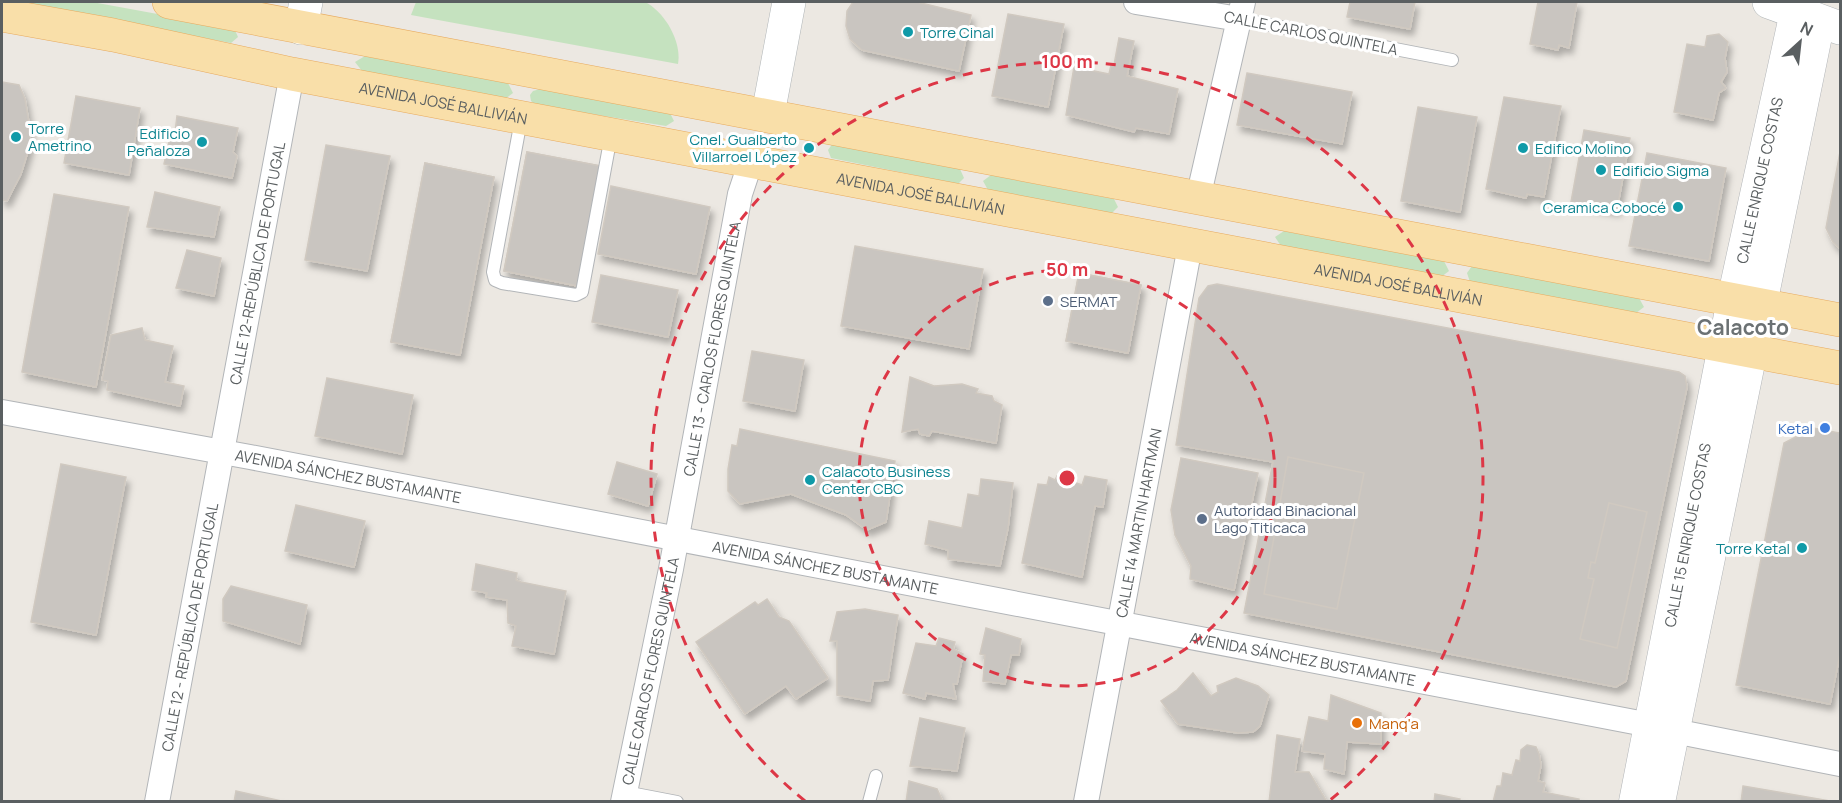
<svg xmlns="http://www.w3.org/2000/svg" width="1842" height="803" viewBox="0 0 1842 803" font-family="Manrope,sans-serif">
<style>
.green{fill:#c5e2bf}
.building{fill:#c9c5c0;stroke:#d0c9c0;stroke-width:1.5;filter:url(#shadow)}
.lines{fill:none;stroke-linecap:round;stroke-linejoin:round}
.service-casing{stroke:#b2b5b8;stroke-width:14}
.minor-casing{stroke:#b2b5b8;stroke-width:26}
.tertiary-casing{stroke:#b2b5b8;stroke-width:33}
.secondary-casing{stroke:#b1b6b8;stroke-width:34}
.primary-casing{stroke:#e7aa5f;stroke-width:34}
.service{stroke:#fff;stroke-width:12}
.minor{stroke:#fff;stroke-width:24}
.tertiary{stroke:#fff;stroke-width:32}
.secondary{stroke:#fff;stroke-width:33}
.primary{stroke:#f9dfa9;stroke-width:33}
.ring{fill:none;stroke:#dd3746;stroke-width:3;stroke-dasharray:10 8}
.culture-dot{fill:#0f9aa8;stroke:#fff;stroke-width:2}
.service-dot{fill:#5c6f8a;stroke:#fff;stroke-width:2}
.shop-dot{fill:#3f7fe0;stroke:#fff;stroke-width:2}
.food-dot{fill:#e8710a;stroke:#fff;stroke-width:2}
.labels{text-anchor:middle;dominant-baseline:central;stroke-width:6;stroke-linejoin:round;paint-order:stroke}
.culture-label{font-size:15px;fill:#0d838f;stroke:#fff;text-anchor:start}
.street-label{font-size:15px;fill:#5a5f61;stroke:#fff}
.service-label{font-size:15px;fill:#4e5e75;stroke:#fff;text-anchor:start}
.shop-label{font-size:15px;fill:#366cbe;stroke:#fff;text-anchor:end}
.food-label{font-size:15px;fill:#c56008;stroke:#fff;text-anchor:start}
.district-label{font-size:21px;font-weight:bold;fill:#6b7173;stroke:#fff}
.centre{fill:#dd3746;stroke:#fff;stroke-width:3}
.ring-label{font-size:18px;text-anchor:middle;font-weight:bold;fill:#dd3746;stroke:#fff;stroke-width:6;stroke-linejoin:round;paint-order:stroke}
</style>
<defs>
<filter id="shadow"><feDropShadow dx="3.5" dy="6" stdDeviation="3" flood-color="#0004"/></filter>
</defs>
<rect width="100%" height="100%" fill="#ece8e2"/>
<g class="green">
<path d="M10,2H92L234,28L238,37L231,43Z"/>
<path d="M416,2H645C665,12 682,42 678,64L411,15Z"/>
<path d="M365,56L508,83L513,93L505,99L362,71L355,62Z"/>
<path d="M540,89L669,111L674,121L666,126L536,105L531,101L530,95L533,91Z"/>
<path d="M833,143L960,169L964,178L958,184L831,158L828,150Z"/>
<path d="M991,175L1114,199L1118,207L1111,214L988,190L983,181Z"/>
<path d="M1284,231L1444,261L1449,271L1441,277L1281,246L1275,237Z"/>
<path d="M1472,266L1639,298L1644,307L1636,313L1470,282L1467,273Z"/>
</g>
<g class="building">
<path d="M853,2H917L971,15L959,71L862,50L850,39L846,26L847,11Z"/>
<path d="M1350,2H1415L1410,29L1347,17Z"/>
<path d="M1538,2H1577L1569,48L1559,45L1558,50L1530,44Z"/>
<path d="M1008,14L1064,24L1048,107L992,96Z"/>
<path d="M1719,34L1728,42L1725,58L1727,72L1721,82L1726,88L1719,93L1713,120L1674,112L1687,44L1705,47L1707,36Z"/>
<path d="M1119,38L1134,41L1127,76L1178,89L1169,134L1136,128L1134,132L1066,115L1074,67L1109,74L1111,65H1114Z"/>
<path d="M1247,73L1352,92L1342,144L1237,125Z"/>
<path d="M2,82L19,85L25,99L30,129V145L21,174L7,201L2,200Z"/>
<path d="M76,96L140,108L129,175L64,163Z"/>
<path d="M1504,97L1561,106L1544,197L1527,194L1526,198L1486,189Z"/>
<path d="M1418,107L1477,117L1460,212L1401,201Z"/>
<path d="M177,116L238,128L233,152L237,156L232,178L164,164L171,133L175,132Z"/>
<path d="M1584,130L1630,138L1617,210L1571,202Z"/>
<path d="M326,145L390,156L367,271L305,260Z"/>
<path d="M527,152L601,166L578,286L504,271Z"/>
<path d="M527,152L601,166L578,286L504,271Z"/>
<path d="M1840,152V249L1833,242L1826,228Z"/>
<path d="M1647,153L1726,168L1709,261L1629,246Z"/>
<path d="M425,163L494,177L460,355L391,342Z"/>
<path d="M425,163L494,177L460,355L391,342Z"/>
<path d="M611,186L710,207L696,274L598,254Z"/>
<path d="M155,192L220,207L214,237L147,227Z"/>
<path d="M54,194L129,207L96,387L22,372Z"/>
<path d="M855,246L983,269L969,349L841,326Z"/>
<path d="M187,250L221,258L214,296L176,288Z"/>
<path d="M1079,273L1141,285L1128,353L1066,341Z"/>
<path d="M1079,273L1141,285L1128,353L1066,341Z"/>
<path d="M601,275L678,290L668,337L592,322Z"/>
<path d="M1217,284L1679,372L1685,376L1687,387L1626,681L1616,687L1244,613L1273,462L1176,445L1199,298L1208,286Z"/>
<path d="M142,328L145,340L173,346L165,382L184,386L180,406L107,390L108,381L102,380L111,335Z"/>
<path d="M752,351L804,360L795,411L743,401Z"/>
<path d="M910,377L934,386L962,384L978,389L976,393L992,396L994,401L1002,405L996,443L932,431L929,436L920,434L918,429L902,432Z"/>
<path d="M327,378L413,395L402,454L315,436Z"/>
<path d="M1813,428L1840,433V654L1830,704L1736,685L1784,443Z"/>
<path d="M740,429L895,461L886,522L867,530L846,515L791,494L740,504L728,491V469L732,445L737,446Z"/>
<path d="M1288,457L1364,473L1337,609L1264,594Z"/>
<path d="M1181,458L1258,473L1234,590L1190,579L1191,566L1175,535L1171,510Z"/>
<path d="M617,462L657,474L648,506L608,494Z"/>
<path d="M61,464L126,477L96,635L31,622Z"/>
<path d="M1057,476L1082,485L1085,476L1107,480L1103,507L1095,506L1082,577L1022,563L1038,484L1047,485L1049,477L1055,480Z"/>
<path d="M981,479L1013,483L1008,528L1000,566L948,559V550L925,544L929,521L962,528L968,494L979,496Z"/>
<path d="M1609,503L1647,512L1617,648L1580,639L1594,579L1588,578L1591,562L1595,563Z"/>
<path d="M296,505L365,521L354,567L285,551Z"/>
<path d="M476,564L517,573L516,580L521,582L566,591L554,654L512,646L516,626L508,623L507,600L486,597L487,593L472,590Z"/>
<path d="M231,586L307,605L300,644L223,621V599Z"/>
<path d="M767,599L779,617L789,621L828,678L796,699L786,686L745,714L696,642L755,602L758,605Z"/>
<path d="M865,609L898,615L888,680L873,681L870,701L837,695V641H830L837,612Z"/>
<path d="M986,628L1021,639L1019,655H1011L1005,684L983,681L985,655L980,654Z"/>
<path d="M939,638L955,642L953,649L963,654L957,684H953L956,699L926,693L925,699L903,693L916,643L936,646Z"/>
<path d="M1193,673L1211,696L1218,692L1217,686L1236,678L1258,686L1269,695L1260,726L1253,732L1238,733L1178,724L1161,701L1177,690Z"/>
<path d="M1331,695L1381,713V744L1347,742L1344,774L1324,769L1325,754L1302,751L1309,717L1328,721Z"/>
<path d="M920,718L965,728L957,771L910,766Z"/>
<path d="M1277,735L1300,739L1295,772H1309L1327,802H1269Z"/>
<path d="M1527,745L1536,747L1539,754L1541,765L1538,781L1545,783L1543,792L1579,799V802H1493L1497,786H1501L1503,773L1512,775L1516,760L1520,761L1521,750Z"/>
<path d="M909,781L937,789L943,802H906Z"/>
<path d="M1743,786L1830,801L1741,802Z"/>
<path d="M236,791L286,802H234Z"/>
<path d="M1435,794L1460,799L1459,802H1434Z"/>
</g>
<g class="lines">
<defs>
<g id="service">
<path d="M1239,19L1452,60"/>
<path d="M521,120L493,272L495,280L502,283L576,295L582,292L611,136"/>
<path d="M625,792L677,802"/>
<path d="M869,802L876,776"/>
</g>
<g id="minor">
<path d="M1136,2L1239,19"/>
<path d="M1198,198L1243,2"/>
<path id="s1" d="M2,412L250,457L1650,725"/>
<path d="M1674,731L1840,764"/>
<path id="s2" d="M157,802L292,74"/>
<path id="s3" d="M623,802L671,569L740,194L751,161"/>
<path id="s4" d="M1086,802L1190,246"/>
</g>
<g id="tertiary">
<path id="s5" d="M1635,802L1733,300L1796,12"/>
<path d="M1659,802L1819,21"/>
</g>
<g id="secondary">
<path d="M1769,2L1840,28"/>
<path d="M301,28L306,2"/>
<path d="M768,114L789,2"/>
</g>
<g id="primary">
<path d="M169,2L1840,320"/>
<path id="s6" d="M2,15L113,35L292,74L1840,368"/>
</g>
</defs>
<use href="#service" class="service-casing"/>
<use href="#minor" class="minor-casing"/>
<use href="#tertiary" class="tertiary-casing"/>
<use href="#secondary" class="secondary-casing"/>
<use href="#primary" class="primary-casing"/>
<use href="#service" class="service"/>
<use href="#minor" class="minor"/>
<use href="#tertiary" class="tertiary"/>
<use href="#secondary" class="secondary"/>
<use href="#primary" class="primary"/>
</g>
<g class="ring">
<circle cx="1067" cy="478" r="208"/>
<path d="M805 801A416 416 0 1 1 1329 801"/>
</g>
<g class="culture-dot">
<circle cx="908" cy="32" r="6"/>
<circle cx="16" cy="137" r="6"/>
<circle cx="202" cy="142" r="6"/>
<circle cx="809" cy="148" r="6"/>
<circle cx="1523" cy="148" r="6"/>
<circle cx="1601" cy="170" r="6"/>
<circle cx="1678" cy="207" r="6"/>
<circle cx="810" cy="480" r="6"/>
<circle cx="1802" cy="548" r="6"/>
</g>
<g class="service-dot">
<circle cx="1048" cy="301" r="6"/>
<circle cx="1202" cy="519" r="6"/>
</g>
<circle class="shop-dot" cx="1825" cy="428" r="6"/>
<circle class="food-dot" cx="1357" cy="723" r="6"/>
<g class="labels">
<g class="culture-label">
<text x="920" y="32">Torre Cinal</text>
<text x="28" y="128">Torre<tspan x="28" dy="17">Ametrino</tspan></text>
<text x="190" y="133" text-anchor="end">Edificio<tspan x="190" dy="17">Peñaloza</tspan></text>
<text x="797" y="139" text-anchor="end">Cnel. Gualberto<tspan x="797" dy="17">Villarroel López</tspan></text>
<text x="1535" y="148">Edifico Molino</text>
<text x="1613" y="170">Edificio Sigma</text>
<text x="1666" y="207" text-anchor="end">Ceramica Cobocé</text>
<text x="822" y="471">Calacoto Business<tspan x="822" dy="17">Center CBC</tspan></text>
<text x="1790" y="548" text-anchor="end">Torre Ketal</text>
</g>
<g class="street-label">
<text transform="translate(1311 33) rotate(11)">CALLE CARLOS QUINTELA</text>
<text stroke="none"><textPath href="#s6" startOffset="450">AVENIDA JOSÉ BALLIVIÁN</textPath></text>
<text stroke="none"><textPath href="#s5" startOffset="634">CALLE ENRIQUE COSTAS</textPath></text>
<text stroke="none"><textPath href="#s6" startOffset="936">AVENIDA JOSÉ BALLIVIÁN</textPath></text>
<text stroke="none"><textPath href="#s2" startOffset="548">CALLE 12-REPÚBLICA DE PORTUGAL</textPath></text>
<text stroke="none"><textPath href="#s6" startOffset="1422">AVENIDA JOSÉ BALLIVIÁN</textPath></text>
<text stroke="none"><textPath href="#s3" startOffset="462">CALLE 13 - CARLOS FLORES QUINTELA</textPath></text>
<text stroke="none"><textPath href="#s1" startOffset="352">AVENIDA SÁNCHEZ BUSTAMANTE</textPath></text>
<text stroke="none"><textPath href="#s4" startOffset="284">CALLE 14 MARTIN HARTMAN</textPath></text>
<text stroke="none"><textPath href="#s5" startOffset="272">CALLE 15 ENRIQUE COSTAS</textPath></text>
<text stroke="none"><textPath href="#s1" startOffset="838">AVENIDA SÁNCHEZ BUSTAMANTE</textPath></text>
<text stroke="none"><textPath href="#s2" startOffset="178">CALLE 12 - REPÚBLICA DE PORTUGAL</textPath></text>
<text stroke="none"><textPath href="#s1" startOffset="1324">AVENIDA SÁNCHEZ BUSTAMANTE</textPath></text>
<text stroke="none"><textPath href="#s3" startOffset="134">CALLE CARLOS FLORES QUINTELA</textPath></text>
</g>
<g class="service-label">
<text x="1060" y="301">SERMAT</text>
<text x="1214" y="510">Autoridad Binacional<tspan x="1214" dy="17">Lago Titicaca</tspan></text>
</g>
<g class="shop-label">
<text x="1813" y="428">Ketal</text>
</g>
<g class="food-label">
<text x="1369" y="723">Manq'a</text>
</g>
<g class="district-label">
<text x="1743" y="327">Calacoto</text>
</g>
</g>
<circle cx="1067" cy="478" r="9" class="centre"/>
<g class="ring-label">
<text x="1067" y="68">100 m</text>
<text x="1067" y="276">50 m</text>
</g>
<rect width="1842" height="803" fill="none" stroke="#5a5f61" stroke-width="6"/>
<g transform="translate(1800 42) rotate(27)" stroke="#ffffff" stroke-width="4.5" paint-order="stroke">
<path d="M0-4.5L10 22L0 15L-10 22Z" fill="#5a5f61"/>
<text y="-9" font-size="16" font-weight="bold" text-anchor="middle" fill="#5a5f61">N</text>
</g>
</svg>
